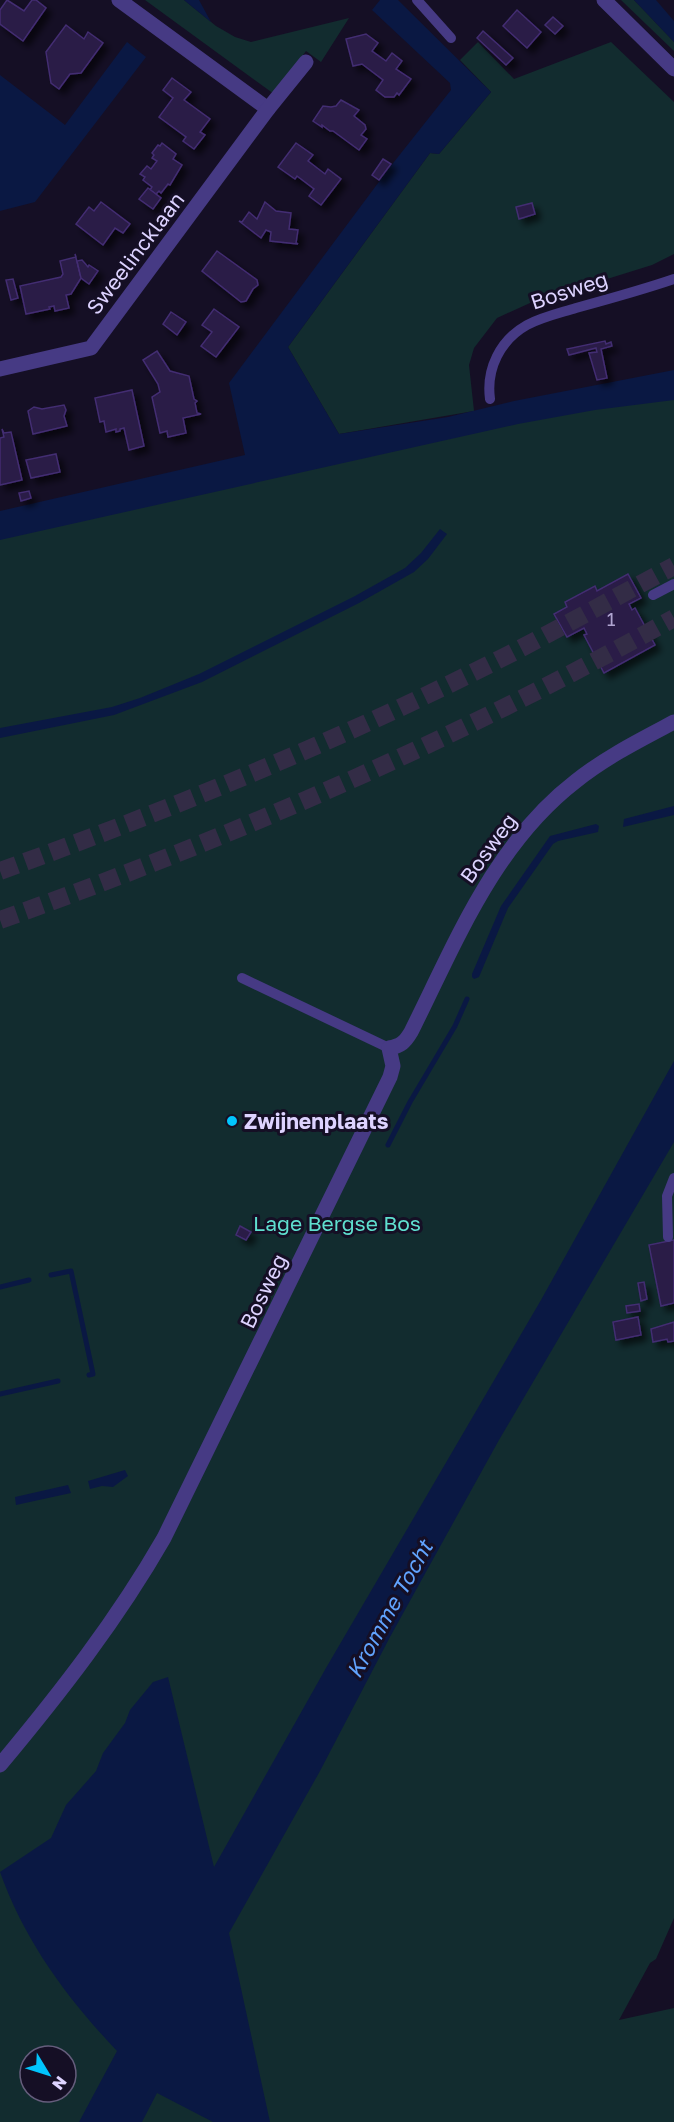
<svg xmlns="http://www.w3.org/2000/svg" width="674" height="2122" viewBox="0 0 674 2122" font-family="'Golos Text',sans-serif">
<style>
.green{fill:#122c2f;fill-rule:evenodd}
.water{fill:#0a1843}
.lines{fill:none;stroke-linecap:round;stroke-linejoin:round}
.stream{stroke:#0a1843;stroke-width:5}
.building{fill:#291b46;stroke:#432d72;stroke-width:1.5;filter:url(#shadow)}
.motorway-tunnel{stroke:#332c46;stroke-width:18;stroke-dasharray:18 9;stroke-linecap:butt}
.service{stroke:#463a84;stroke-width:10}
.minor{stroke:#463a84;stroke-width:15}
.tertiary{stroke:#463a84;stroke-width:15}
.poi-dot{fill:#01c5fd;stroke:#150f25;stroke-width:2}
.labels{text-anchor:middle;dominant-baseline:central;stroke-width:6;stroke-linejoin:round;paint-order:stroke}
.number-label{font-size:18px;fill:#b0a5d1}
.street-label{font-size:21px;fill:#ddd3ff;stroke:#150f25}
.poi-label{font-size:21px;font-weight:bold;fill:#ddd3ff;stroke:#150f25;text-anchor:start}
.park-label{font-size:21px;fill:#5fdfcf;stroke:#150f25}
.water-label{font-size:22px;font-style:italic;fill:#61a3fe;stroke:#150f25}
</style>
<defs>
<filter id="shadow"><feDropShadow dx="5.5" dy="5.5" stdDeviation="3" flood-color="#0009"/></filter>
</defs>
<rect width="100%" height="100%" fill="#150f25"/>
<g class="green">
<path d="M145,0H184L216,26L235,37L251,42L349,18L321,62L306,51L274,94Z"/>
<path d="M621,0H634L674,42V51Z"/>
<path d="M478,42L514,79L611,42L674,102V254L652,265L530,303L497,318L474,348L469,365L474,411L339,434L288,347L430,153L439,154L491,92L460,60Z"/>
<path d="M674,388V1918L656,1959L650,1963L619,2020L674,2008V2122H0V528ZM30,2056H66V2092H30Z"/>
</g>
<g class="water">
<path d="M184,0H199L211,22Z"/>
<path d="M380,0H398L491,92L439,154L430,153L288,347L339,434L448,417L514,401L674,370V400L595,410L518,424L0,540V511L245,455L229,383L390,167L451,90L450,83L372,10Z"/>
<path d="M634,0H656L674,21V42Z"/>
<path d="M127,42L146,57L35,202L0,211V75L65,125Z"/>
<path d="M440,529L447,534L428,559L414,572L359,603L202,682L114,715L0,738V728L112,707L140,698L199,674L355,596L405,568L421,553Z"/>
<path d="M674,806V815L623,827L624,819Z"/>
<path d="M596,824L599,826L598,832L558,841L553,844L508,908L479,977L474,979L472,977V974L501,906L550,836Z"/>
<path d="M674,1061V1142L499,1440L390,1637L320,1771L229,1933L270,2122H213L157,2093L142,2122H79L117,2051C67,1998 25,1942 0,1872L51,1838L66,1805L96,1771L103,1753L125,1723L130,1710L153,1682L168,1677L214,1867L326,1668L541,1300Z"/>
<path d="M125,1470L128,1476L113,1487L102,1486L90,1489L88,1481Z"/>
<path d="M68,1485L71,1493L16,1505L15,1497Z"/>
</g>
<g class="lines">
<g class="stream">
<path d="M388,1145L410,1102L455,1026L467,999"/>
<path d="M51,1275L71,1271L93,1374L89,1375"/>
<path d="M0,1287L29,1280"/>
<path d="M0,1394L58,1381"/>
</g>
</g>
<g class="building">
<path d="M7,0L24,11L32,0H36L46,8L23,41L0,24V10Z"/>
<path d="M517,10L541,32L527,48L503,26Z"/>
<path d="M553,17L563,26L555,34L545,25Z"/>
<path d="M66,25L84,39L88,32L103,43L81,73L70,74L59,89L51,83L46,52Z"/>
<path d="M483,31L513,58L506,65L477,38Z"/>
<path d="M366,34L378,43L372,51L386,61L392,53L402,61L396,69L411,79L399,95L397,93L394,97H385L376,90L383,80L362,64L353,66L346,39Z"/>
<path d="M172,78L191,92L184,100L210,119L200,132L205,135L194,149L183,141L186,137L159,117L173,98L163,90Z"/>
<path d="M341,100L359,110L354,116L365,125L366,129L361,135L367,139L359,150L333,131H330L322,125V127L313,121L323,106L331,107L336,106Z"/>
<path d="M162,143L176,154L173,159L182,165L170,185L168,184L161,193L159,191L156,194L150,190L152,187L143,180L145,177L140,174L147,166L151,169L157,161L152,158L154,155L152,153L158,145L160,146Z"/>
<path d="M296,143L313,155L308,161L325,174L328,169L341,179L321,205L309,196L314,189L297,176L295,179L278,167Z"/>
<path d="M383,159L391,164L379,180L372,175Z"/>
<path d="M148,188L161,198L153,209L139,199Z"/>
<path d="M101,202L130,224L123,233L115,228L103,245L76,224L89,207L94,211Z"/>
<path d="M265,202L276,211L291,213L289,229L298,230L296,243L298,244L270,241L271,232L266,230L261,238L239,221L242,222L249,212L257,219Z"/>
<path d="M532,203L535,214L519,219L516,207Z"/>
<path d="M217,251L257,280L258,285L253,289L246,301L241,302L202,271Z"/>
<path d="M75,254L81,278L71,294L66,295L69,308L55,311L54,306L49,307L50,309L26,314L20,286L61,277L63,274L60,261L76,257Z"/>
<path d="M82,260L88,267L89,265L98,271L89,284L81,278L77,261Z"/>
<path d="M13,279L18,298L11,300L6,280Z"/>
<path d="M214,309L239,327L216,357L201,346L212,332L202,325Z"/>
<path d="M171,312L186,322L177,335L163,324Z"/>
<path d="M605,341L606,344L611,342L612,346L601,349L607,378L597,380L589,353L597,352L596,348L569,355L567,349Z"/>
<path d="M157,351L170,371L189,376L194,399L197,401L195,403L197,413L201,414L183,418L186,433L168,437L167,431L160,433L152,397L160,392L158,384L143,360Z"/>
<path d="M132,390L144,446L129,450L124,428L120,429V431L116,432V429L106,432L104,421L100,422L95,398Z"/>
<path d="M64,405L66,410L64,416L67,426L33,434L28,411L34,407L42,409Z"/>
<path d="M2,429L4,433L11,432L22,480L0,485V438L4,437Z"/>
<path d="M56,454L60,472L31,478L26,460Z"/>
<path d="M29,491L31,498L21,501L19,493Z"/>
<path d="M628,574L641,598L629,604L632,610L635,608L655,645L604,673L584,635L587,634L584,628L567,637L554,614L567,607L565,602L595,586L597,591Z"/>
<path d="M240,1226L251,1232L246,1240L236,1235Z"/>
<path d="M674,1240V1303L661,1306L649,1245Z"/>
<path d="M644,1282L647,1299L641,1301L638,1283Z"/>
<path d="M639,1304L640,1311L627,1313L626,1306Z"/>
<path d="M638,1317L641,1335L616,1340L613,1322Z"/>
<path d="M674,1322V1341L668,1342L667,1339L653,1342L651,1329Z"/>
</g>
<g class="lines">
<g class="motorway-tunnel">
<path d="M0,871C172,809 343,739 506,656C562,627 618,596 674,566"/>
<path d="M0,920C232,838 459,738 674,618"/>
</g>
<g class="service">
<path d="M417,0L451,38"/>
<path d="M490,399C486,369 500,340 527,325C542,317 560,313 576,308C609,299 642,290 674,279"/>
<path d="M653,595L674,584"/>
<path d="M242,978L389,1048"/>
<path d="M668,1237L667,1196L674,1178"/>
</g>
<g class="minor">
<path d="M119,0L268,109"/>
<path d="M0,369L91,348L268,109L306,62"/>
<path d="M0,1765C60,1693 117,1620 164,1538L390,1077L393,1066L389,1048C401,1046 405,1042 411,1032C456,942 494,844 576,781C606,757 640,740 674,722"/>
</g>
<path class="tertiary" d="M604,0L674,69"/>
</g>
<circle class="poi-dot" cx="232" cy="1121" r="6"/>
<g class="labels">
<g class="number-label">
<text x="611" y="619">1</text>
</g>
<g class="street-label">
<text transform="translate(135 253) rotate(-53)">Sweelincklaan</text>
<text transform="translate(569 290) rotate(-18)">Bosweg</text>
<text transform="translate(488 848) rotate(-54)">Bosweg</text>
<text transform="translate(263 1291) rotate(-64)">Bosweg</text>
</g>
<g class="poi-label">
<text x="244" y="1121">Zwijnenplaats</text>
</g>
<g class="park-label">
<text x="337" y="1223">Lage Bergse Bos</text>
</g>
<g class="water-label">
<text transform="translate(389 1609) rotate(-61)">Kromme Tocht</text>
</g>
</g>
<g transform="translate(48 2074) rotate(128)"><circle r="28" fill="#150f25" stroke="#655d7c" stroke-width="1.5"/>
<path d="M0-4.5L10 22L0 15L-10 22Z" fill="#01c5fd"/>
<text y="-9" font-size="16" font-weight="bold" text-anchor="middle" fill="#ddd3ff">N</text>
</g>
</svg>
